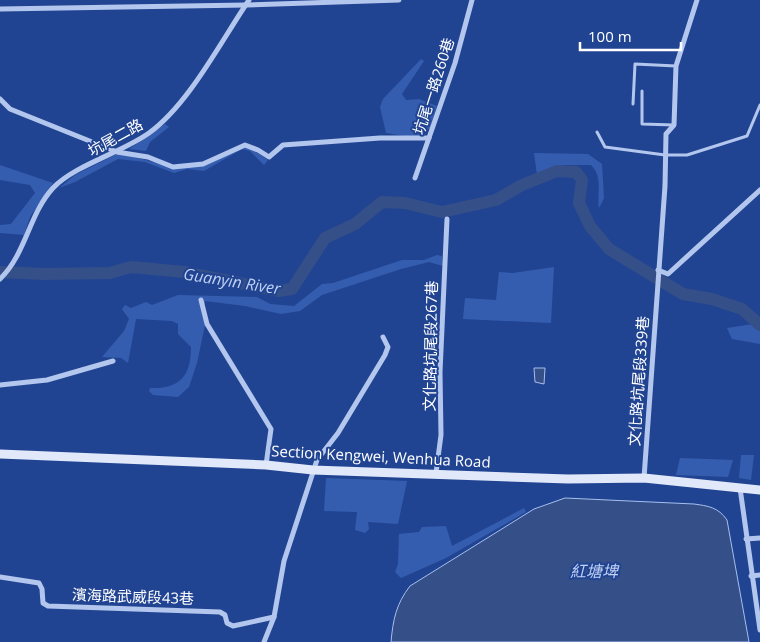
<svg xmlns="http://www.w3.org/2000/svg" width="760" height="642" viewBox="0 0 760 642" font-family="'Open Sans','Noto Sans TC',sans-serif">
<style>
.green{fill:#355daf}
.water{fill:#354f89;stroke:#a7bfee}
.lines{fill:none;stroke-linecap:round;stroke-linejoin:round}
.river{stroke:#354f89;stroke-width:12}
.service{stroke:#b3c6ed;stroke-width:3}
.minor{stroke:#b3c6ed;stroke-width:5}
.secondary{stroke:#e0e8fa;stroke-width:9}
.labels{text-anchor:middle;dominant-baseline:central;stroke-width:4;stroke-linejoin:round;paint-order:stroke}
.street-label{font-size:15px;fill:#fff;stroke:#214492}
.water-label{font-size:16px;font-style:italic;fill:#c0d1f4;stroke:#214492}
</style>
<rect width="100%" height="100%" fill="#214492"/>
<g class="green">
<path d="M421,59L424,61L402,94L406,100L419,99L437,106L430,128L416,138L386,133L380,107L383,99Z"/>
<path d="M165,124L169,127L150,142L146,151L129,149Z"/>
<path d="M248,146L268,160L264,165L250,151L242,149L204,171L187,169L174,173L145,162L118,159L75,182L59,188L75,175L119,153L176,168L204,164Z"/>
<path d="M534,153L588,154L602,164L604,198L599,208C597,193 603,176 591,165H564L537,175Z"/>
<path d="M0,165L53,183L30,217L24,235L0,233V225L11,224L35,193L30,185L0,180Z"/>
<path d="M437,255L442,256L443,266L429,262L401,269L322,295L300,311L281,314L245,306L205,301V325L197,363L189,387L178,397L153,395L149,391L150,388C179,389 191,377 191,347L178,334V324L172,321L136,319L128,363L121,358L102,357L124,331L129,319L122,309L125,305L131,308L146,302L152,305L178,295L257,297L270,304L294,306L322,284L333,283L402,260H424Z"/>
<path d="M554,267L551,323L463,319L465,298L496,300L499,272L513,273Z"/>
<path d="M753,324L760,330V344L732,339L727,328Z"/>
<path d="M741,455H754L751,480L739,478Z"/>
<path d="M680,458L733,460L728,477L676,475Z"/>
<path d="M326,478L407,481L398,524L368,522L369,529L365,533L355,530L357,512L324,511Z"/>
<path d="M524,508L526,512L446,558L401,578L395,572L398,564L399,534L419,532L422,527L446,526L452,546Z"/>
</g>
<g class="water">
<path d="M534,368H545L544,384L535,382Z"/>
<path d="M565,498L694,504C708,506 718,507 727,520L749,642H391C393,620 396,604 410,586L534,509Z"/>
</g>
<g class="lines">
<path class="river" d="M0,272L44,274L110,273L131,267L184,272L279,291L292,289L325,238L355,224L382,202L405,203L442,212L496,200L522,185L557,171L576,172L582,180L579,203L590,226L609,249L683,294L712,299L742,309L760,325"/>
<g class="service">
<path d="M642,91V124L674,125"/>
<path d="M633,104L635,64L676,66"/>
<path d="M597,132L605,147L665,155H687L747,136L760,105"/>
</g>
<g class="minor">
<path d="M0,9L246,5L399,0"/>
<path d="M0,99L10,109L117,152L148,157L173,167L203,164L245,145L258,150L269,157L283,145L380,138H429"/>
<path d="M415,178L455,63L472,0"/>
<path d="M658,270L668,274L760,190"/>
<path d="M0,279C26,254 29,214 53,188C75,165 121,153 149,133C189,104 221,41 249,0"/>
<path d="M201,300L207,324L271,429L266,465"/>
<path d="M0,385L47,380L113,361"/>
<path d="M436,473L441,435L440,372L447,219"/>
<path d="M644,478L665,186L666,134L674,125L676,66L697,0"/>
<path d="M740,488L760,630"/>
<path d="M746,539L760,538"/>
<path d="M751,576L760,575"/>
<path d="M0,577L39,583L42,589L43,603L48,606L220,612L225,615L227,623L233,626L274,617"/>
<path d="M264,642L274,617L284,561L317,460L338,433L385,355L388,347L383,337"/>
</g>
<path class="secondary" d="M0,454L266,465L313,470L568,479L644,478L760,490"/>
</g>
<g class="labels">
<g class="street-label">
<text transform="translate(433 86) rotate(-72)">坑尾一路260巷</text>
<text transform="translate(115 137) rotate(-29)">坑尾二路</text>
<text transform="translate(430 346) rotate(-89)">文化路坑尾段267巷</text>
<text transform="translate(638 381) rotate(-86)">文化路坑尾段339巷</text>
<text transform="translate(381 456) rotate(3)">Section Kengwei, Wenhua Road</text>
<text transform="translate(133 596) rotate(2)">濱海路武威段43巷</text>
</g>
<g class="water-label">
<text transform="translate(232 281) rotate(9)">Guanyin River</text>
<text x="594" y="571">紅塘埤</text>
</g>
</g>
<path d="M580 42v8h101v-8" fill="none" stroke="#ffffff" stroke-width="2.5"/>
<text x="588" y="42" font-size="15" fill="#ffffff" stroke="#214492" stroke-width="4" paint-order="stroke">100 m</text>
</svg>
